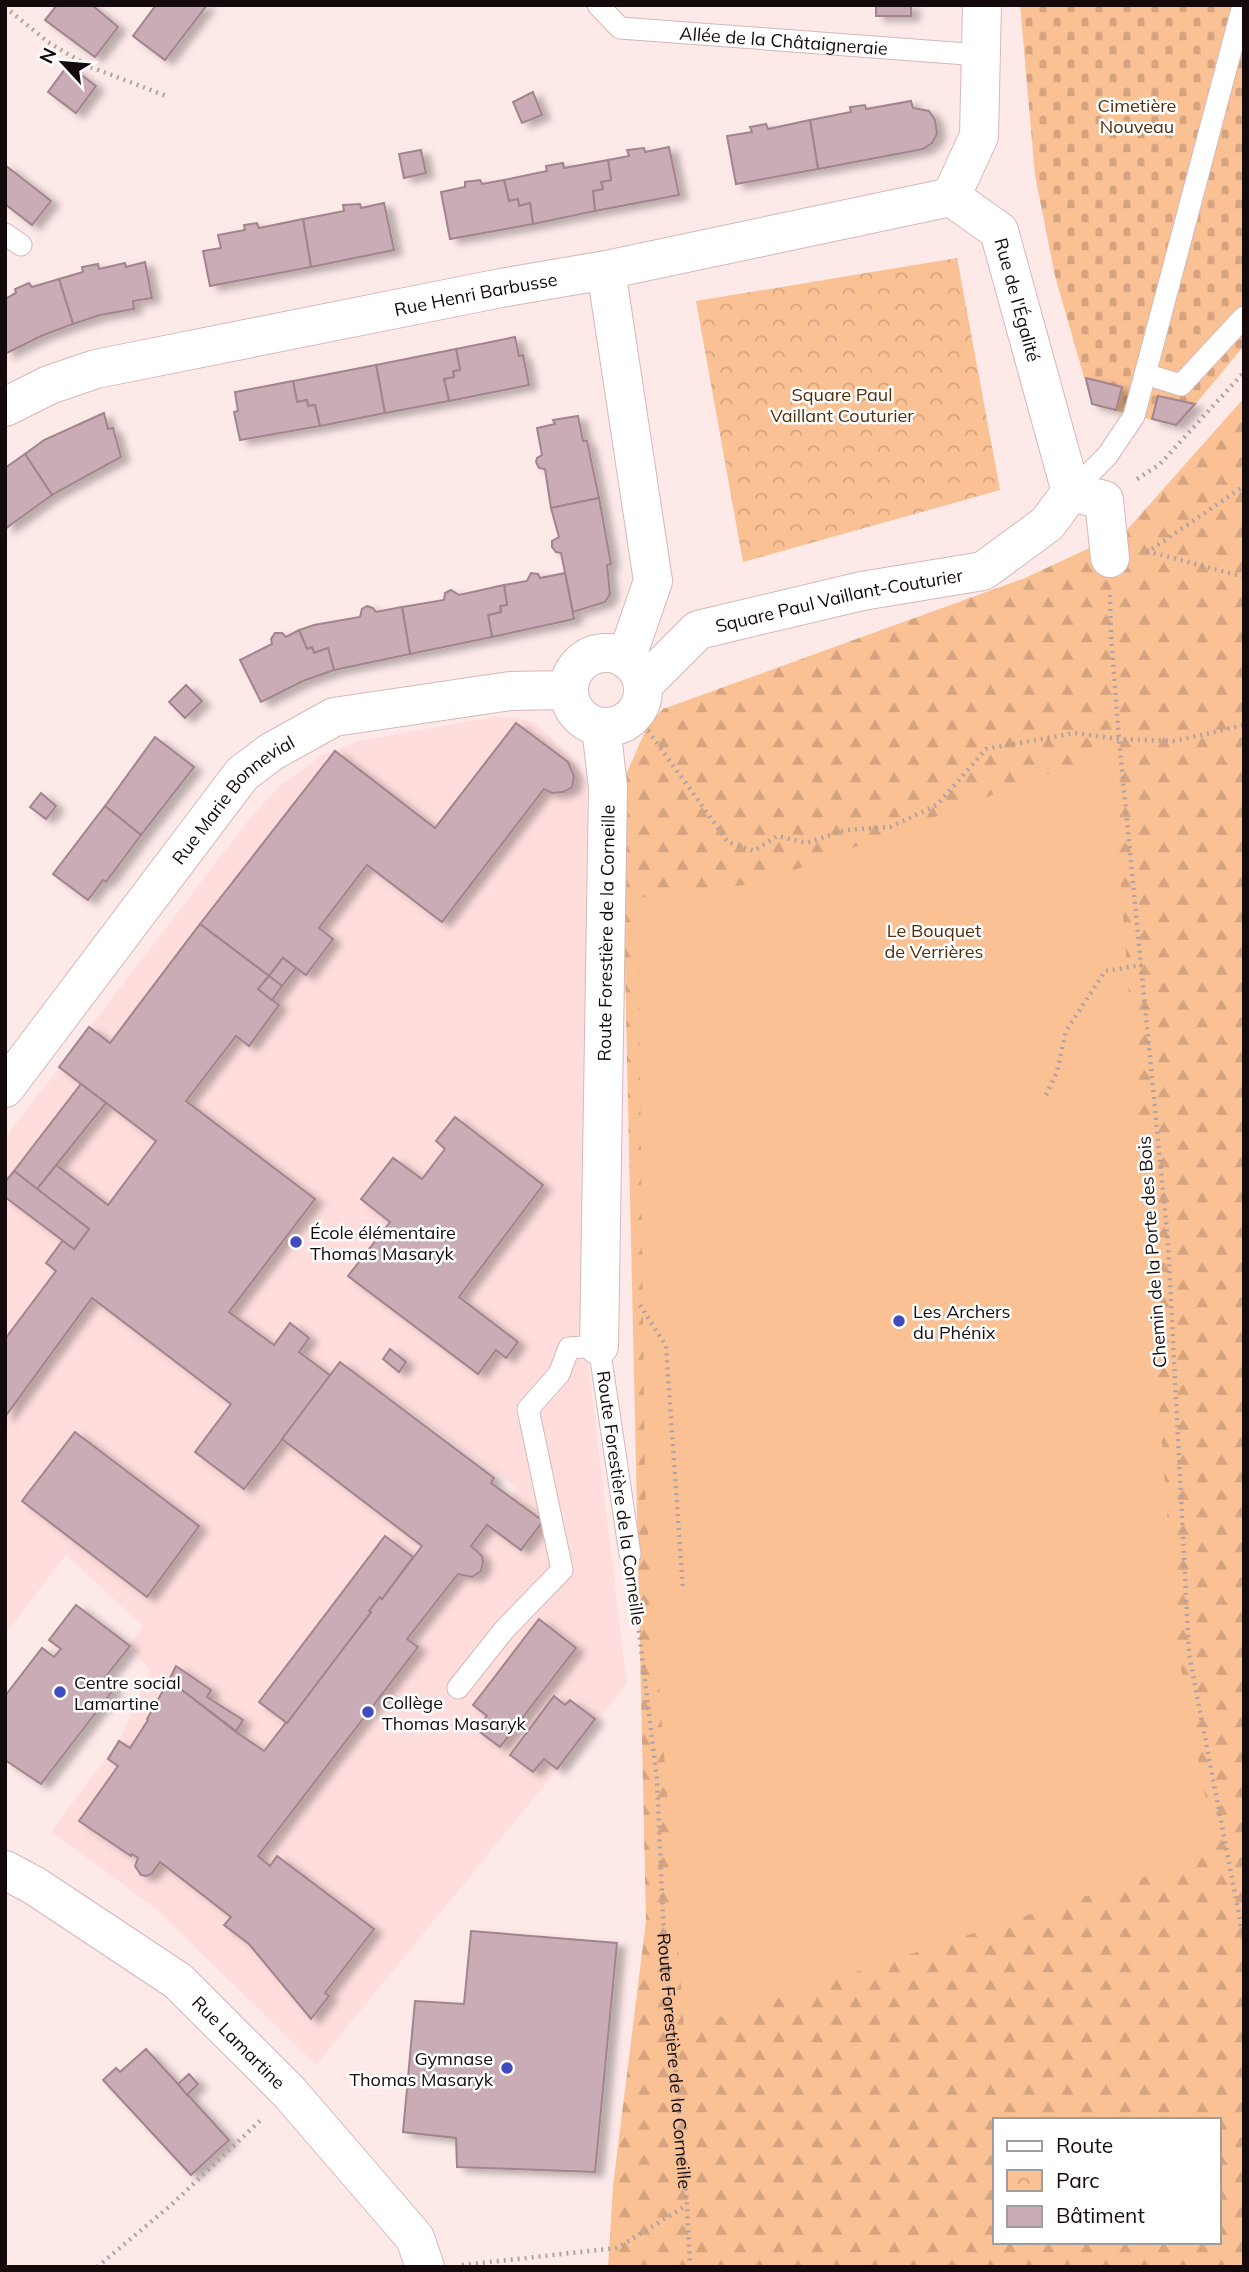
<svg xmlns="http://www.w3.org/2000/svg" width="1249" height="2272" viewBox="0 0 1249 2272" font-family="Mulish,sans-serif">
<style>
.built{fill:#fdd;fill-rule:evenodd}
.forest{fill:url(#forest-firs);fill-rule:evenodd}
.cemetery{fill:url(#cemetery-stones)}
.park{fill:url(#park-crowns)}
.pitch{fill:#fac195}
.building{fill:#caacb6;stroke:#a1848d;stroke-width:2;filter:url(#shadow)}
.lines{fill:none;stroke-linecap:round;stroke-linejoin:round}
.lane-casing{stroke:#d7b7b7;stroke-width:23}
.street-casing{stroke:#d7b7b7;stroke-width:40}
.path{stroke:#b3a1a1;stroke-width:4.5;stroke-dasharray:2 5;stroke-linecap:butt}
.lane{stroke:#fff;stroke-width:21}
.street{stroke:#fff;stroke-width:38}
.poi-dot{fill:#404bbf;stroke:#fff;stroke-width:2.5}
.labels{text-anchor:middle;dominant-baseline:central;stroke-width:5;stroke-linejoin:round;paint-order:stroke}
.street-label{font-size:18px;fill:#150a0b;stroke:#fff}
.park-label{font-size:18px;fill:#522d09;stroke:#fff}
.poi-label{font-size:18px;fill:#150a0b;stroke:#fff;text-anchor:start}
</style>
<defs>
<pattern id="forest-firs" width="22" height="20" patternUnits="userSpaceOnUse" patternTransform="scale(1.75)"><rect width="22" height="20" fill="#fac195"/><path d="M5 1l3.5 6h-7zM16 11l3.5 6h-7z" fill="#d5a47f"/></pattern>
<pattern id="cemetery-stones" width="16" height="16" patternUnits="userSpaceOnUse" patternTransform="scale(1.75)"><rect width="16" height="16" fill="#fac195"/><path d="M2 7V4a2 2 0 0 1 4 0v3zM10 15v-3a2 2 0 0 1 4 0v3z" fill="#d5a47f"/></pattern>
<pattern id="park-crowns" width="20" height="18" patternUnits="userSpaceOnUse" patternTransform="scale(1.75)"><rect width="20" height="18" fill="#fac195"/><path d="M2 6a3 3 0 1 1 6 0M12 15a3 3 0 1 1 6 0" fill="none" stroke="#d5a47f"/></pattern>
<filter id="shadow"><feDropShadow dx="8" dy="4.5" stdDeviation="3.5" flood-color="#0004"/></filter>
</defs>
<rect width="100%" height="100%" fill="#fee9e9"/>
<path class="built" d="M493,717H514L535,723L566,752L587,782L586,1345L627,1684L316,2065L156,1909L51,1831L119,1741L150,1670L129,1645L143,1626L66,1555L5,1634V1138L247,822L277,788L322,755L358,741ZM354,1373L517,1487L512,1498L511,1499Z"/>
<path class="forest" d="M1244,398V2267H608L613,2186L646,1921L621,786L647,727L663,709L1025,578L1126,531ZM995,2120H1219V2242H995Z"/>
<path class="cemetery" d="M1020,5H1244V346L1177,426L1092,405L1055,276L1035,175Z"/>
<path class="park" d="M957,258L1000,490L743,562L696,301Z"/>
<path class="pitch" d="M1111,750L1177,1647L1216,1853L684,2029L645,1489L638,898L760,883Z"/>
<g class="building">
<path d="M57,5H92L118,27L95,57L45,20Z"/>
<path d="M156,5H207L165,60L133,36Z"/>
<rect x="876" y="5" width="35" height="11"/>
<path d="M68,65L96,86L76,113L48,92Z"/>
<path d="M533,92L542,115L522,123L513,102Z"/>
<path d="M911,101L913,108L929,111L935,120L937,134L932,143L923,149L818,169L810,120L851,112L850,107L865,105L866,109Z"/>
<path d="M810,120L818,169L736,184L727,136L752,132L750,127L766,124L768,129Z"/>
<path d="M669,147L679,195L595,211L593,191L603,189L601,182L611,180L608,160L629,156L627,150L644,148L645,152Z"/>
<path d="M421,150L426,173L404,178L399,154Z"/>
<path d="M608,160L611,180L601,182L603,189L593,191L595,211L533,224L530,203L519,206L518,199L509,201L504,180L547,171L546,166L563,163L564,168Z"/>
<path d="M5,165L51,201L32,225L5,204Z"/>
<path d="M480,180L482,184L504,180L509,201L518,199L519,206L530,203L533,224L450,239L441,192L465,187V182Z"/>
<path d="M384,203L394,250L311,267L303,219L344,211L343,205L360,204L361,208Z"/>
<path d="M303,219L311,267L210,286L203,251L221,248L218,235L245,230L244,225L257,223L259,228Z"/>
<path d="M145,262L152,298L133,301L134,309L100,315L73,324L59,279L83,272L82,267L98,264L99,269L125,263L126,267Z"/>
<path d="M59,279L73,324L41,336L5,354V299L16,293L15,289L29,283L32,287Z"/>
<path d="M515,337L519,356L523,355L529,385L449,401L444,379L454,377L453,371L460,370L456,349Z"/>
<path d="M456,349L460,370L453,371L454,377L444,379L449,401L385,413L376,365Z"/>
<path d="M376,365L385,413L320,426L315,405L308,406L307,400L297,402L293,381Z"/>
<path d="M1086,378L1122,387L1116,410L1092,404Z"/>
<path d="M293,381L297,402L307,400L308,406L315,405L320,426L240,440L234,412L238,411L235,392Z"/>
<path d="M1158,396L1195,404L1176,425L1152,419Z"/>
<path d="M104,413L108,429L113,428L121,457L52,495L25,454L44,440Z"/>
<path d="M578,416L583,441H587L599,498L551,508L545,469L539,468L536,462L537,458L542,455L537,428L555,424L553,420Z"/>
<path d="M25,454L52,495L5,529V468Z"/>
<path d="M599,498L611,564L607,565L610,594L605,602L573,612L561,553L556,552L552,547V541L559,537L551,508Z"/>
<path d="M531,573L538,574L540,578L565,573L574,619L492,637L488,615L501,612L500,606L507,605L504,585L527,581Z"/>
<path d="M504,585L507,605L500,606L501,612L488,615L492,637L410,654L402,607L444,600L445,593L451,590L459,595Z"/>
<path d="M367,606L373,608L376,612L402,607L410,654L334,670L328,648L314,653L312,647L307,649L299,630L314,625L360,617L362,609Z"/>
<path d="M299,630L307,649L312,647L314,653L328,648L334,670L303,681L261,702L240,660L272,644L271,639L275,633H282L286,637Z"/>
<path d="M186,685L202,701L185,718L169,702Z"/>
<path d="M516,723L568,762L574,776L572,787L563,792L552,793L544,789L442,922L367,865L319,928L333,939L306,975L283,958L269,976L200,924L335,751L435,828Z"/>
<path d="M155,737L194,767L141,835L105,806Z"/>
<path d="M41,793L56,806L46,819L30,807Z"/>
<path d="M105,806L141,835L106,882L103,880L88,900L53,874Z"/>
<path d="M200,924L269,976L258,989L279,1005L249,1046L236,1036L186,1101L315,1199L229,1312L274,1345L290,1323L309,1338L299,1352L331,1376L244,1489L195,1452L231,1404L92,1298L5,1417V1339L56,1271L46,1263L63,1240L74,1249L89,1229L37,1189L56,1165L108,1205L156,1141L59,1067L89,1027L110,1043Z"/>
<path d="M283,958L296,968L282,986L269,976Z"/>
<path d="M269,976L282,986L272,1000L258,989Z"/>
<path d="M81,1084L106,1103L37,1189L14,1171Z"/>
<path d="M455,1117L543,1185L459,1297L518,1342L506,1358L496,1350L478,1374L348,1276L390,1222L361,1199L393,1158L422,1179L445,1149L436,1141Z"/>
<path d="M14,1171L89,1229L74,1249L5,1197V1182Z"/>
<path d="M390,1349L406,1362L399,1372L383,1359Z"/>
<path d="M340,1362L494,1478L491,1483L543,1521L521,1550L487,1525L471,1546L482,1556L483,1562L481,1571L472,1577L458,1574L407,1639L418,1647L258,1856L270,1866L277,1856L374,1929L325,1993L329,1996L311,2019L249,1944L224,1925L231,1917L160,1862L152,1873L147,1876L141,1875L135,1866L138,1858L132,1854L131,1856L79,1821L118,1766L108,1759L119,1741L130,1748L148,1720L147,1719L169,1680L236,1732L264,1751L371,1612L369,1611L380,1597L382,1599L422,1546L282,1439Z"/>
<path d="M75,1432L199,1526L147,1597L22,1501Z"/>
<path d="M385,1536L413,1557L382,1599L380,1597L369,1611L371,1612L287,1723L259,1702Z"/>
<path d="M76,1605L130,1646L103,1680L114,1689L41,1784L5,1760V1696L42,1648L54,1657L61,1649L49,1640Z"/>
<path d="M539,1619L576,1648L500,1747L476,1729L487,1716L473,1705Z"/>
<path d="M176,1666L211,1690L207,1697L243,1720L236,1731L169,1680Z"/>
<path d="M554,1696L565,1705L570,1700L595,1719L557,1769L544,1759L533,1772L510,1755Z"/>
<path d="M471,1931L617,1943L595,2172L457,2167L456,2138L403,2132L415,2001L464,2004Z"/>
<path d="M146,2049L229,2140L191,2175L103,2080L116,2068L120,2072Z"/>
<path d="M189,2074L198,2084L187,2095L178,2084Z"/>
</g>
<g class="lines">
<defs>
<g id="lane">
<path id="s2" d="M598,5L620,28L980,55"/>
<path d="M5,234L21,245"/>
<path d="M1145,374L1181,385L1244,317"/>
<path d="M1071,492L1107,456L1134,416L1243,5"/>
<path d="M458,1688L504,1630L562,1570L528,1409L559,1374L569,1348L599,1346L630,1554"/>
</g>
<g id="street">
<path id="s3" d="M951,197L999,231L1071,492"/>
<path d="M951,197L979,136L982,5"/>
<path d="M606,270L653,581L626,659"/>
<path id="s4" d="M5,407L49,385L96,369L501,288L606,270L951,197"/>
<path d="M1071,492L1104,500L1110,558"/>
<circle cx="606" cy="690" r="37"/>
<path id="s5" d="M643,685L698,630L862,591L983,571L1047,524L1071,492"/>
<path id="s6" d="M5,1088L242,774L271,752L334,717L510,691L569,690"/>
<path id="s7" d="M599,1346L608,787L601,727"/>
<path id="s8" d="M5,1870L35,1886L178,1981L290,2093L415,2238L425,2267"/>
</g>
</defs>
<use href="#lane" class="lane-casing"/>
<use href="#street" class="street-casing"/>
<g class="path">
<path d="M5,7L48,42L88,66L169,97"/>
<path d="M1137,479L1160,464L1244,372"/>
<path d="M1152,549L1244,486"/>
<path d="M1147,551L1244,577"/>
<path d="M1110,595L1111,636L1119,739L1168,1242L1189,1654L1244,1941"/>
<path d="M644,725L728,842L754,851L777,836L807,843L845,830L890,827L937,805L986,749L1075,733L1119,739L1175,741L1244,725"/>
<path d="M1046,1095L1057,1072L1066,1031L1105,971L1142,965"/>
<path d="M640,1305L666,1346L683,1590"/>
<path id="s1" d="M633,1582L657,1780L663,1918L687,2205L690,2267"/>
<path d="M462,2265L617,2248L687,2205"/>
<path d="M97,2267L170,2206L263,2118"/>
</g>
<use href="#lane" class="lane"/>
<use href="#street" class="street"/>
</g>
<g class="poi-dot">
<circle cx="296" cy="1242" r="7"/>
<circle cx="899" cy="1321" r="7"/>
<circle cx="60" cy="1692" r="7"/>
<circle cx="368" cy="1712" r="7"/>
<circle cx="507" cy="2068" r="7"/>
</g>
<g class="labels">
<g class="street-label">
<text stroke="none"><textPath href="#s2" startOffset="196">Allée de la Châtaigneraie</textPath></text>
<text stroke="none"><textPath href="#s4" startOffset="486">Rue Henri Barbusse</textPath></text>
<text stroke="none"><textPath href="#s3" startOffset="130">Rue de l'Égalité</textPath></text>
<text stroke="none"><textPath href="#s5" startOffset="222">Square Paul Vaillant-Couturier</textPath></text>
<text stroke="none"><textPath href="#s6" startOffset="369">Rue Marie Bonnevial</textPath></text>
<text stroke="none"><textPath href="#s7" startOffset="413">Route Forestière de la Corneille</textPath></text>
<text transform="translate(1152 1252) rotate(-94)">Chemin de la Porte des Bois</text>
<text transform="translate(621 1498) rotate(82)">Route Forestière de la Corneille</text>
<text stroke="none"><textPath href="#s8" startOffset="292">Rue Lamartine</textPath></text>
<text stroke="none"><textPath href="#s1" startOffset="481">Route Forestière de la Corneille</textPath></text>
</g>
<g class="park-label">
<text x="1137" y="105">Cimetière<tspan x="1137" dy="21">Nouveau</tspan></text>
<text x="842" y="394">Square Paul<tspan x="842" dy="21">Vaillant Couturier</tspan></text>
<text x="934" y="930">Le Bouquet<tspan x="934" dy="21">de Verrières</tspan></text>
</g>
<g class="poi-label">
<text x="310" y="1232">École élémentaire<tspan x="310" dy="21">Thomas Masaryk</tspan></text>
<text x="913" y="1311">Les Archers<tspan x="913" dy="21">du Phénix</tspan></text>
<text x="74" y="1682">Centre social<tspan x="74" dy="21">Lamartine</tspan></text>
<text x="382" y="1702">Collège<tspan x="382" dy="21">Thomas Masaryk</tspan></text>
<text x="493" y="2058" text-anchor="end">Gymnase<tspan x="493" dy="21">Thomas Masaryk</tspan></text>
</g>
</g>
<rect width="1249" height="2272" fill="none" stroke="#150a0b" stroke-width="14"/>
<rect x="993" y="2118" width="228" height="126" fill="#ffffff" stroke="#a19d9d" stroke-width="2"/>
<rect x="1007" y="2141" width="35" height="10" fill="#ffffff" stroke="#a19d9d" stroke-width="2"/>
<text x="1056" y="2153" font-size="21" fill="#150a0b">Route</text>
<rect x="1007" y="2170" width="35" height="21" fill="url(#park-crowns)" stroke="#a19d9d" stroke-width="2"/>
<text x="1056" y="2188" font-size="21" fill="#150a0b">Parc</text>
<rect x="1007" y="2206" width="35" height="21" fill="#caacb6" stroke="#a19d9d" stroke-width="2"/>
<text x="1056" y="2223" font-size="21" fill="#150a0b">Bâtiment</text>
<g transform="translate(63 63) rotate(296)" stroke="#ffffff" stroke-width="5" paint-order="stroke">
<path d="M0-5L12 26L0 18L-12 26Z" fill="#150a0b"/>
<text y="-10" font-size="19" font-weight="bold" text-anchor="middle" fill="#150a0b">N</text>
</g>
</svg>
